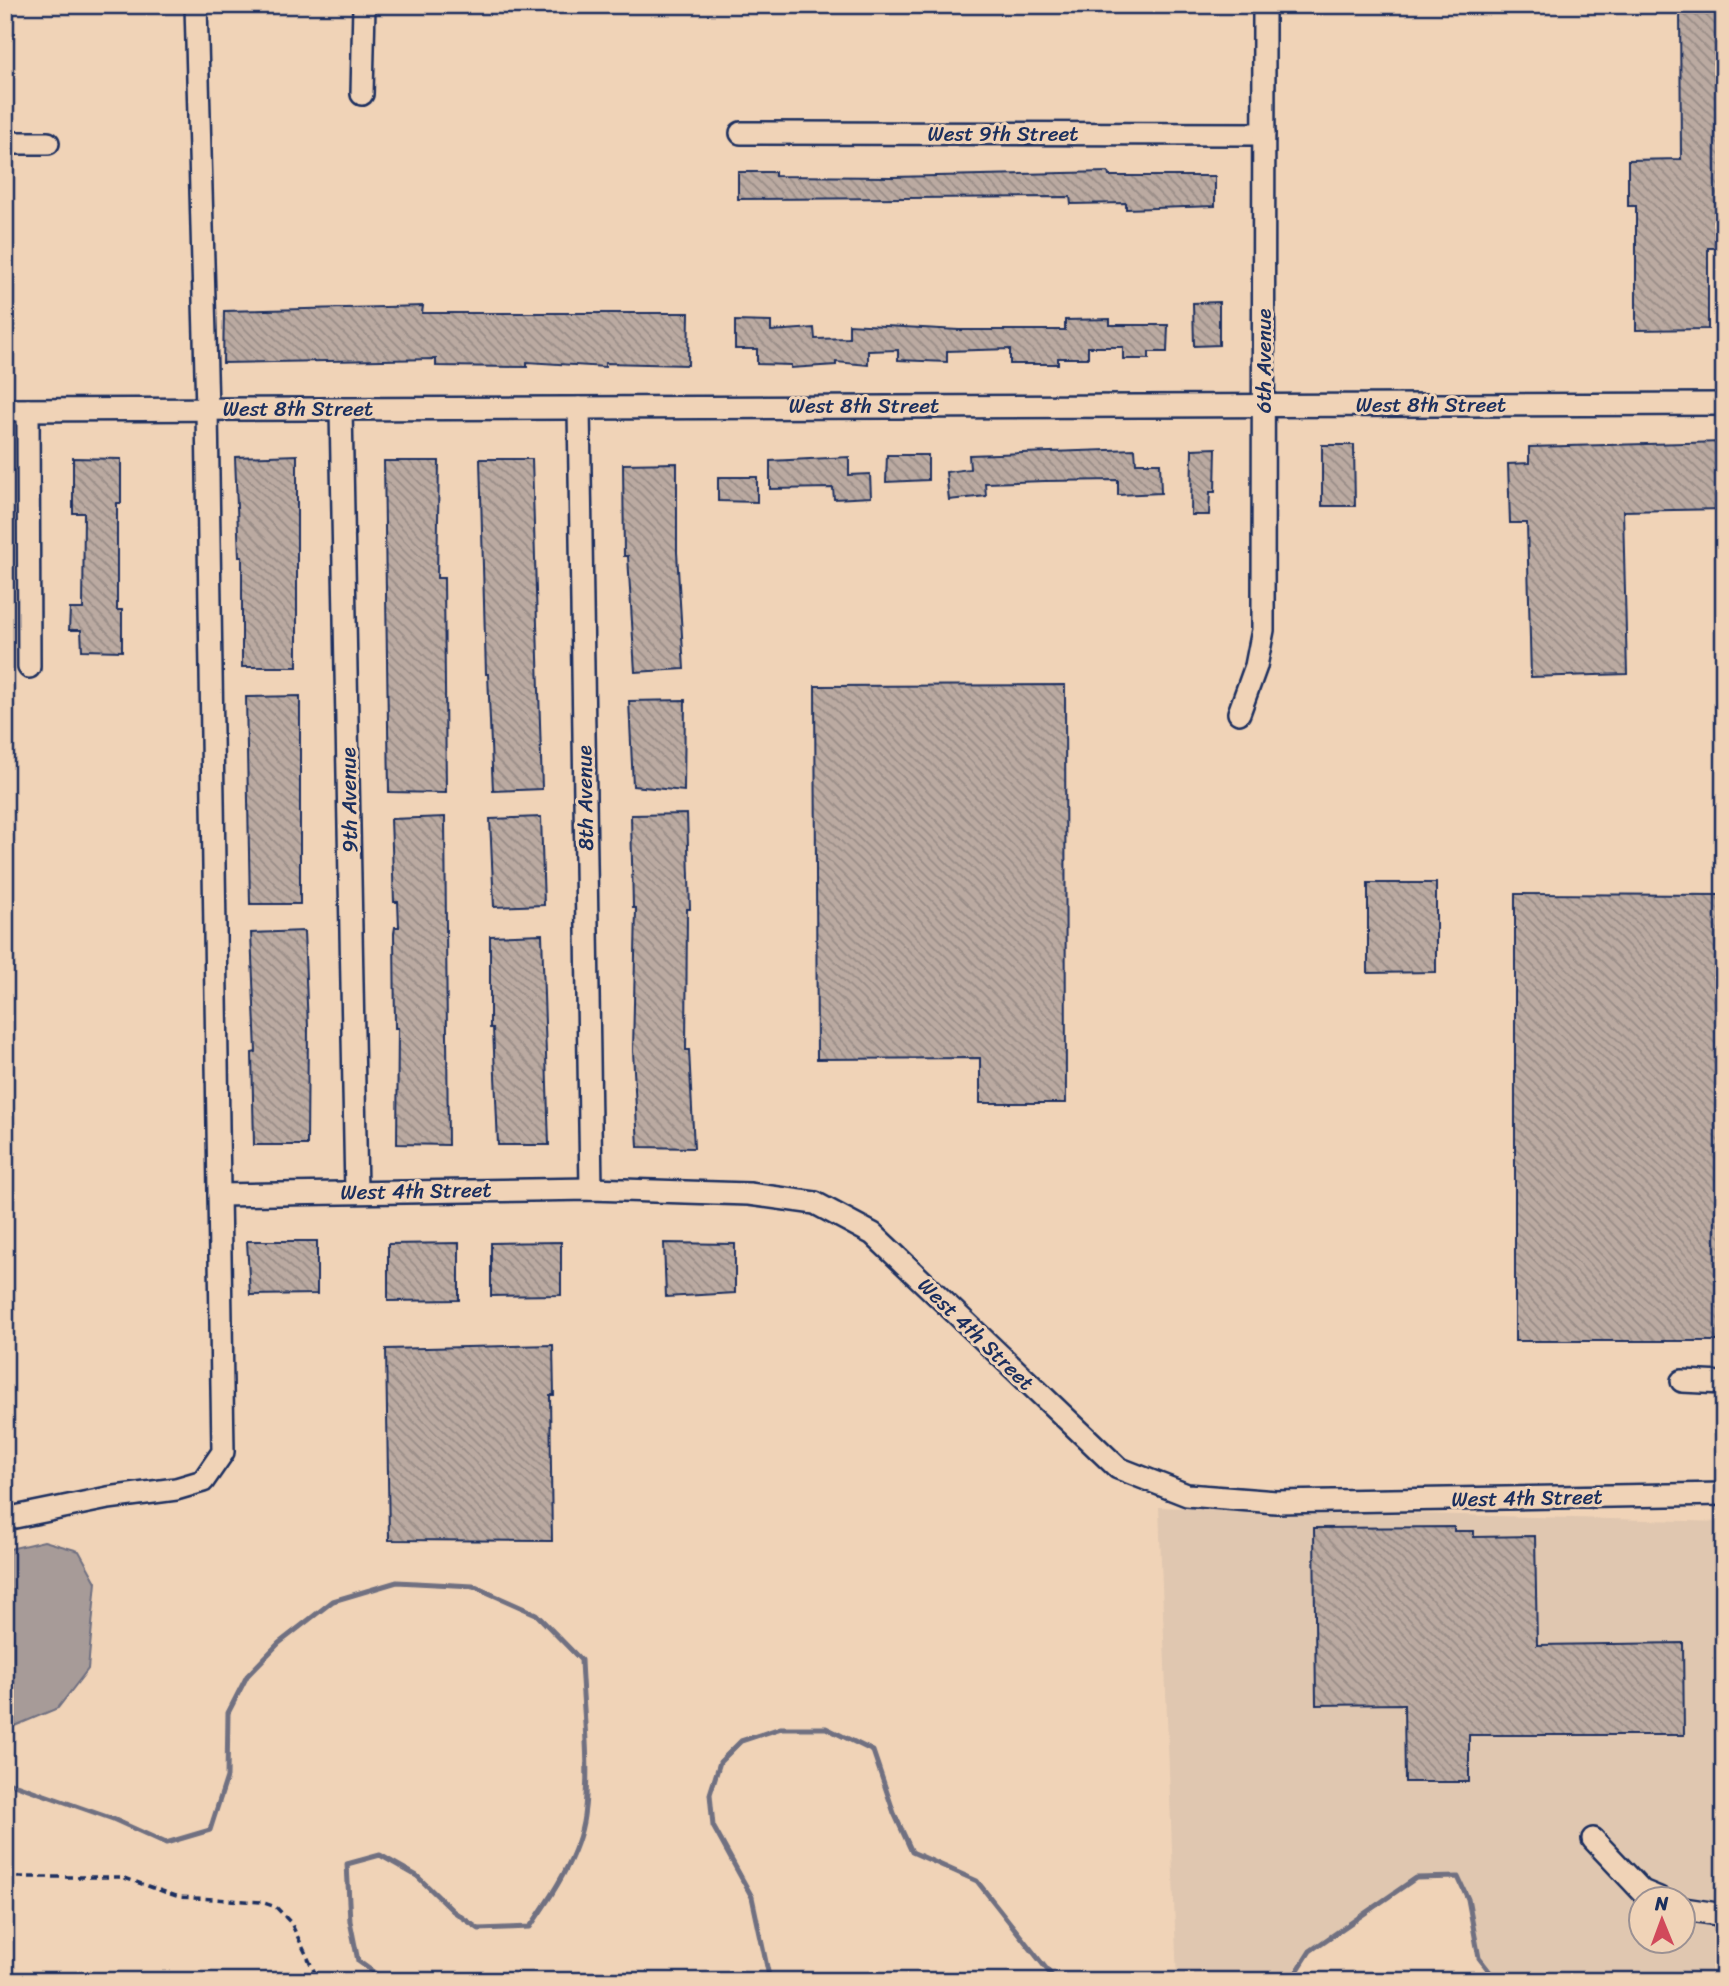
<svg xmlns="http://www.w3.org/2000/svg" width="1729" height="1986" viewBox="0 0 1729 1986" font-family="Sriracha,sans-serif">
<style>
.built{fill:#e0c7b0;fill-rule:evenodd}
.water{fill:#a79b98;stroke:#6f7081;stroke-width:2}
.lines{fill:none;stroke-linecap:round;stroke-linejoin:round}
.stream{stroke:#6f7081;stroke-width:5}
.building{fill:url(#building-back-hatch);stroke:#1b2f5e;stroke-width:2}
.minor-casing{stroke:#1b2f5e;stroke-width:26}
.path{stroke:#1b2f5e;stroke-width:3.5;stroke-dasharray:7 5;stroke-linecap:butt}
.minor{stroke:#f0d3b7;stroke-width:21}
.labels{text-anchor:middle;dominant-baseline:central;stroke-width:6;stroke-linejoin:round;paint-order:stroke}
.street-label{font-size:21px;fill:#1b2f5e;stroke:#f0d3b7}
</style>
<defs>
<pattern id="building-back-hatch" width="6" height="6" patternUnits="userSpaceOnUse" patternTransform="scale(1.75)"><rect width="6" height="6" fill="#bbaaa1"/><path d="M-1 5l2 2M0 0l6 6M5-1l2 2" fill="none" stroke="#978b86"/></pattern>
</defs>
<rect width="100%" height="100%" fill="#f0d3b7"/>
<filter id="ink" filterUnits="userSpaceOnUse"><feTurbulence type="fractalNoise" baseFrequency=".0143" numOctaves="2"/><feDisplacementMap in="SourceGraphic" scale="14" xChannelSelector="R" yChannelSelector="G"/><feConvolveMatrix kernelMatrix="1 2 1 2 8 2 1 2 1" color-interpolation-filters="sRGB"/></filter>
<g filter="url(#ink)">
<path class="built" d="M1159,1507L1724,1522V1981H1497L1479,1958L1468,1899L1457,1877L1416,1878L1310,1951L1291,1981H1177ZM1642,1898H1684V1940H1642Z"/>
<path class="water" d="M44,1541L79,1551L96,1582L88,1669L58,1708L5,1730V1550Z"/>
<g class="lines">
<g class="stream">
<path d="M5,1781L113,1819L166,1843L210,1830L227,1777L228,1713L247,1676L279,1643L333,1601L397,1582L473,1586L536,1614L581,1660C583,1711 591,1766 584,1816C579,1855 552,1895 530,1927L479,1929L453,1911L417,1876L380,1855L347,1864L350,1921L358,1961L386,1981"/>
<path d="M770,1981L752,1897L713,1826L710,1794L720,1762L741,1741L781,1728H826L873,1751L894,1813L912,1852L977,1881L1056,1981"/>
<path d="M1291,1981L1310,1951L1416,1878L1458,1877L1468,1899L1479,1958L1497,1981"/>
</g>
</g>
<g class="building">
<path d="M1680,5H1724V248H1708V329L1636,330V206H1628V160L1681,159Z"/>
<path d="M738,172H775V176L892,177L1108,172L1109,176H1215V206L1126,209V203L1071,204L1070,197L738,199Z"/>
<path d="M1219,302V345L1194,346L1193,303Z"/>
<path d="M423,306L422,313H689L688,365L605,363V367L527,362V367L436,366V359L223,363L224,311Z"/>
<path d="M1110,319V325H1168L1167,352H1149V359H1123V347H1088V358H1058V364H1010V349L947,351V362L898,360V350L868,351V365L836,362V365L791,368V365L757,364V349H735V321L771,322V331L814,328L815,339L849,338V324L959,330H1065V320Z"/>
<path d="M1724,442V509L1623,511L1627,674L1531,677L1527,523H1510L1508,464L1529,463V447Z"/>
<path d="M1322,445H1354L1355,506H1322Z"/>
<path d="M1216,448L1215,492H1210L1209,515H1191L1192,449Z"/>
<path d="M1135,449L1136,463H1160L1161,493L1118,495V480L1045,481L985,483L986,496L949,500L946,472L970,469L969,455Z"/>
<path d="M297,455V667H242V557H239L235,457Z"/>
<path d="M887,455H928V480L886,482Z"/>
<path d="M849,457V475L870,474L871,497L834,499L833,488L770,489V461Z"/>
<path d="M73,458L121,459V503H117V610H122V651L82,650L81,630H69L70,609H83L84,513H73Z"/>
<path d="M480,459H532L542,789L493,791L488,674H486Z"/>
<path d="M384,461H439L437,578H444L446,793L389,792Z"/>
<path d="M677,463V552L684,669L635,672L628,556H624L623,464Z"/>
<path d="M718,477H757V502L718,501Z"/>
<path d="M1065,685L1066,1103H980V1058L817,1059L815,686Z"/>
<path d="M300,696V904H250L246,697Z"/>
<path d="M685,700L684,791L633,786L629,701Z"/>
<path d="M687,814L690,909H687L686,1050H689L694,1148L638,1147L633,1051L636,908H633L631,815Z"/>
<path d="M445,817L448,1145L397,1144L398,1028H395L394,933L395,927H399L398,902H394L391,819Z"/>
<path d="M541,817L544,905L494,907L490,819Z"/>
<path d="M1368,883H1436V972L1368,973Z"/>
<path d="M1515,894L1724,895V1341H1515Z"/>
<path d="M304,931L308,1027L307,1145H254L252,1053L256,1052L251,933Z"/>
<path d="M542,934L549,1145H498L493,1028H490V936Z"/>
<path d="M247,1241H317V1294L250,1295Z"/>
<path d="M561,1242V1295L491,1296V1243Z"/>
<path d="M459,1243V1300L388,1301V1244Z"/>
<path d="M664,1243L735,1244V1293L666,1297Z"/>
<path d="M553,1345L554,1395H550L552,1541L389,1540L386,1349Z"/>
<path d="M1454,1527V1531H1474V1537L1535,1536L1537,1645L1683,1643L1684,1735H1469V1782H1405L1404,1704L1316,1705L1314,1528Z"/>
</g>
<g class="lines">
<defs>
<g id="minor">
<path d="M362,94L364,5"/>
<path d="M741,133L1264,134"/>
<path d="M5,143H48"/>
<path d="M579,408L591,1189"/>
<path d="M341,409L356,1192"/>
<path d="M5,410L1724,404"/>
<path d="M28,410L29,667"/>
<path d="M1239,713L1256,666L1263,630L1264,5"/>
<path d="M219,1195L591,1189L749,1194L815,1203L873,1234L1118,1468L1187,1495L1276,1502L1724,1494"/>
<path d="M1682,1381L1724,1383"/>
<path d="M5,1519L108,1498L176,1489L203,1481L223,1452L207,410L196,5"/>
<path d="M1593,1839L1642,1891L1659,1898"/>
<path d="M1684,1909L1724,1915"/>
</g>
</defs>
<use href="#minor" class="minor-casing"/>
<path class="path" d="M5,1877H122L179,1897L261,1902L276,1907L291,1923L319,1981"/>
<use href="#minor" class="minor"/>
</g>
</g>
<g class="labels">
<g class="street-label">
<text x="1003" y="134">West 9th Street</text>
<text transform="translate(1264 361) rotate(-90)">6th Avenue</text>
<text x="1431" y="405">West 8th Street</text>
<text x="864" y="406">West 8th Street</text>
<text x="298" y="409">West 8th Street</text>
<text transform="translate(585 798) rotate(-91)">8th Avenue</text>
<text transform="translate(349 800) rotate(-91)">9th Avenue</text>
<text transform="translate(416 1191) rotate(-1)">West 4th Street</text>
<text transform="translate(976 1334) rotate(44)">West 4th Street</text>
<text transform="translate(1527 1498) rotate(-1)">West 4th Street</text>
</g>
</g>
<rect width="1729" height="1986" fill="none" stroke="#f0d3b7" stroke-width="28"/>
<rect x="14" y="14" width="1701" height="1958" fill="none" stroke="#1b2f5e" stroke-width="2.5" filter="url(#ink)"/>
<g transform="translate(1662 1920) rotate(359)"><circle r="33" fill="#f0d3b7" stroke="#9b9193" stroke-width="2"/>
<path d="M0-5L12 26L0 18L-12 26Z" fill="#d1495b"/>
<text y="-10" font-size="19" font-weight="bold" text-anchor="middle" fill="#1b2f5e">N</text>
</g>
</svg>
